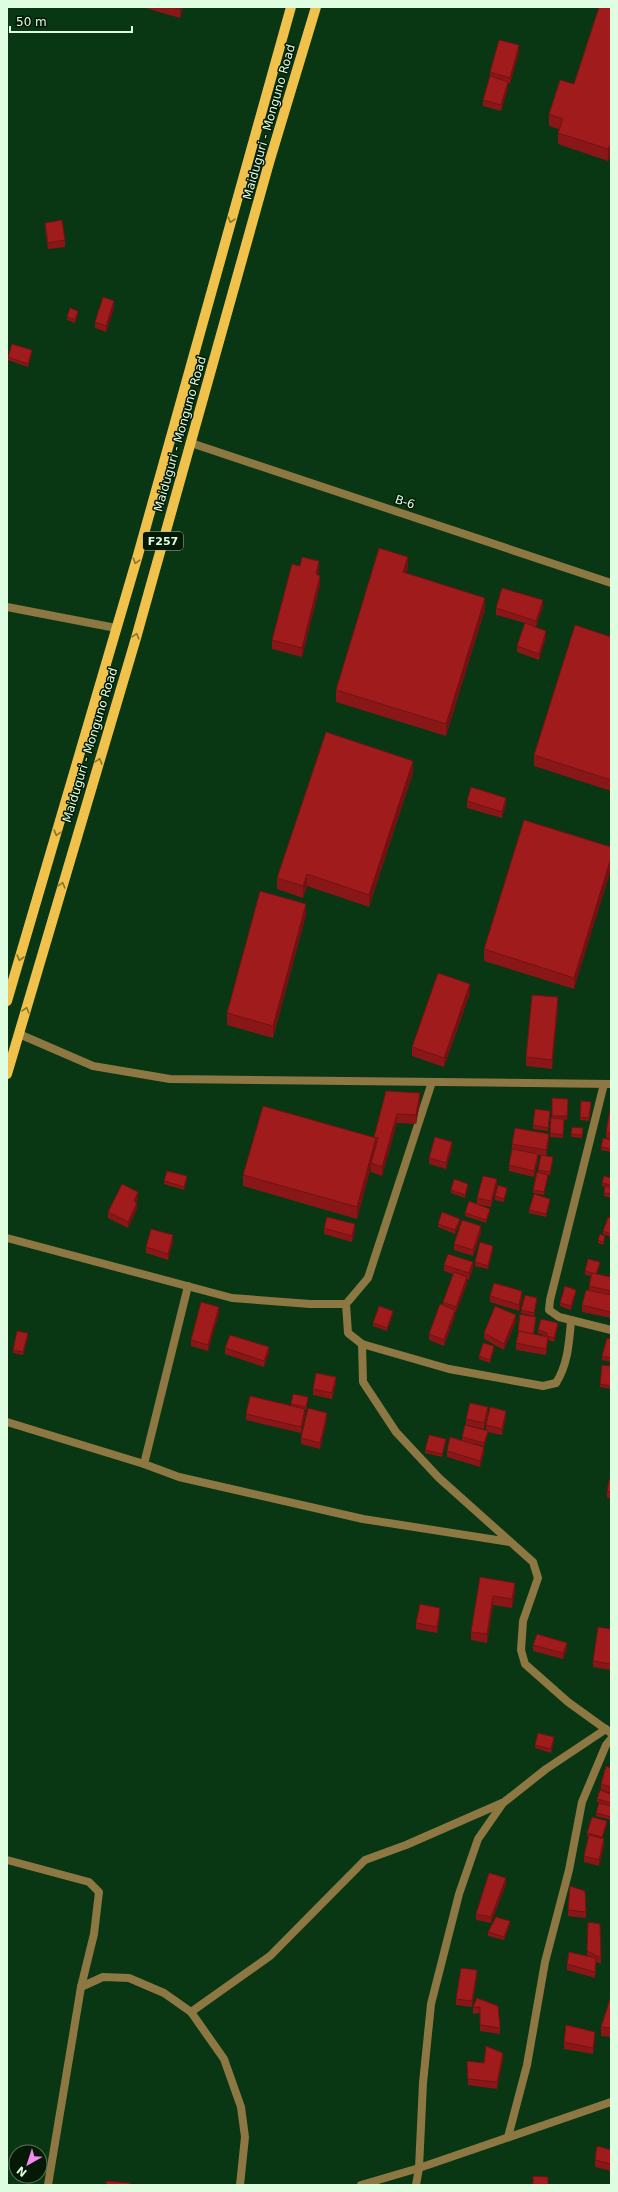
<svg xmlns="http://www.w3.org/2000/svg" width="618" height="2192" viewBox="0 0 618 2192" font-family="'DejaVu Sans',sans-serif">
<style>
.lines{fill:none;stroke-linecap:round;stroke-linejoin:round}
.minor{stroke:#8d7743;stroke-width:8}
.primary{stroke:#f0c14b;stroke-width:10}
.wall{fill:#8a1717}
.shaded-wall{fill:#701313}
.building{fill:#a01b1b;stroke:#701313}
.oneway{stroke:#86762c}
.labels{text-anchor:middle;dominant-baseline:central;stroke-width:3;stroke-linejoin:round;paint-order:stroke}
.shield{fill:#041a07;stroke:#9db9a0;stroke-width:1}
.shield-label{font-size:11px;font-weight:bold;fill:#dffde1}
.street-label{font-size:12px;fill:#dffde1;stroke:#041a07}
</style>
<rect width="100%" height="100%" fill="#093613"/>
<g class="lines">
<g class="minor">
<path d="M191,443L611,583"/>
<path d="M7,607L116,628"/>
<path d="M19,1034L93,1066L170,1079L611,1084"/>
<path d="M432,1082L368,1278L346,1304L348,1333L362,1344L449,1369L543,1386L556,1383C568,1364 569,1343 571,1321"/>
<path d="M604,1084L550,1300L549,1310L559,1317L611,1330"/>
<path d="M7,1238L232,1298L310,1304H346"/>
<path d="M362,1344L363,1382L396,1432L439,1478L533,1562L538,1578L523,1621L521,1650L525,1664L568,1702L611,1733"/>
<path d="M7,1422L144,1464L179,1477L363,1519L510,1542"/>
<path d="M144,1464L188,1286"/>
<path d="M7,1860L89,1882L99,1892L94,1934L81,1987L48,2185"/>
<path d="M81,1987L103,1977L129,1978L164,1993L191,2012L224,2059L241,2107L245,2137L240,2185"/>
<path d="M191,2012L270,1956L365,1860L406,1845L502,1803"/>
<path d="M508,2137L527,2065L545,1962L569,1870L582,1802L606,1745L611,1739"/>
<path d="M361,2185L419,2168L611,2102"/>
<path d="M416,2185L419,2168L423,2083L431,2004L459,1894L478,1839L503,1803L546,1769L606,1729"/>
</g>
<g class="primary">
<path d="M7,1001L138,555L291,7"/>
<path d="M7,1074L136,638L269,163L316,7"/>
</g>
</g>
<g class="wall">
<path d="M142,7H183L180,18Z"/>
<path d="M611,7V157H610L608,161L558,144V133L559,129L549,126V114L574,84Z"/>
<path d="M519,52L510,84L508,83V88L501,111L483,106V100L490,77V72Z"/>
<path d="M45,223L65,240V247L48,249L45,229Z"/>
<path d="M114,308L106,332L95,328V322Z"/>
<path d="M78,314L75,323L67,320V317Z"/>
<path d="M32,353L28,367L8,360V357Z"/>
<path d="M300,566L319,570L318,575L320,585L302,657L272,649V640Z"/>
<path d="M408,568L406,573L485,609L446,736L336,702V690Z"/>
<path d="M543,606L536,627L528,624L546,637L539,660L517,652V646L525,623L496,615V608Z"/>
<path d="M611,637V791L534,766V755Z"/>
<path d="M413,773L369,907L307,886L303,898L277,889V878Z"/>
<path d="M467,801L506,804L502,818L467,808Z"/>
<path d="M611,847L574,989L484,961V949Z"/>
<path d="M306,915L273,1038L227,1025V1013Z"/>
<path d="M470,993L444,1067L412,1056V1047Z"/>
<path d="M558,1006L552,1069L526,1066V1057Z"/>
<path d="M386,1091L420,1102L416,1124L397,1123L382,1176L371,1172V1167L357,1219L243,1186V1175L374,1137Z"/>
<path d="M552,1098L568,1099L567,1120L564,1119L563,1138L550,1137L552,1118Z"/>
<path d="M591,1105L589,1121L580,1120V1117Z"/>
<path d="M611,1110V1139L606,1138V1132Z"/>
<path d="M550,1114L548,1131L533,1129V1125Z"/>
<path d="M583,1131L582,1138L571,1137V1134Z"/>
<path d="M611,1140V1152L601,1150V1147Z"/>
<path d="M549,1141L546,1156L553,1160L550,1175L544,1174L548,1178L544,1195L533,1193V1190L538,1173L541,1155H538V1160L534,1177L509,1171V1165L512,1149V1144Z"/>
<path d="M452,1148L446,1169L429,1164V1158Z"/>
<path d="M611,1178V1198L604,1196V1193L605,1187L602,1186V1183Z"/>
<path d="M187,1179L184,1190L164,1184V1181Z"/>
<path d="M497,1185L491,1207L477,1204V1198Z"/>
<path d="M468,1187L465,1198L451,1193V1190Z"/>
<path d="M507,1191L504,1202L495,1200V1196Z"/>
<path d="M138,1198L136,1203L137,1209L128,1228L108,1218V1212Z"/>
<path d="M550,1202L546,1217L529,1213V1210Z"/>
<path d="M490,1212L486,1223L465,1216V1213Z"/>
<path d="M611,1219V1237L603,1234V1231Z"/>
<path d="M460,1222L455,1234L438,1227V1224Z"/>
<path d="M324,1228L355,1230L352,1242L324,1234Z"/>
<path d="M481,1233L473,1256L454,1250V1244Z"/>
<path d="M605,1239L603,1245L598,1243V1240Z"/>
<path d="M173,1241L168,1260L146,1253V1247Z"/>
<path d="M493,1249L488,1269L475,1266V1262Z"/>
<path d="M444,1265L473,1268L469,1280L467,1279V1284L455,1313V1316L444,1346L429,1340V1334L443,1305V1302L453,1274L444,1271Z"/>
<path d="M600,1265L597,1274L611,1277V1318L582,1312V1305L589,1290V1286L591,1276L585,1275V1271Z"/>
<path d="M576,1293L571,1310L560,1306V1303Z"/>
<path d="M490,1296L522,1298L519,1311L490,1302Z"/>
<path d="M537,1301L534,1316L521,1313V1310Z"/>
<path d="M219,1313L208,1351L191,1346V1340Z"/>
<path d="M393,1314L387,1331L373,1326V1323Z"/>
<path d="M516,1321L504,1350L484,1339V1333Z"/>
<path d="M536,1321L534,1334L547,1336L538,1333V1330L558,1326L554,1342L548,1340L546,1355L516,1350V1343L518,1334V1331Z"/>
<path d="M28,1336L23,1355L13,1353V1350Z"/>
<path d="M611,1339V1362L602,1360V1356Z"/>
<path d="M225,1348L269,1353L264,1367L225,1354Z"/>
<path d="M494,1349L490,1363L479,1359V1356Z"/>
<path d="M611,1366V1389L600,1387V1384Z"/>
<path d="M336,1383L332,1399L313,1395V1389Z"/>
<path d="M308,1400L306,1410H305V1415L301,1433L246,1420V1414L291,1406V1404Z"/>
<path d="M488,1413L484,1429L466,1425V1419Z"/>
<path d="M506,1417L502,1435L488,1432L484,1446L472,1443L484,1453L480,1467L447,1457V1451L462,1440V1437L486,1430V1425Z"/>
<path d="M327,1419L320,1449L301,1444V1438Z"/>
<path d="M446,1442L442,1457L425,1453V1450Z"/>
<path d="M611,1480V1498H607V1491Z"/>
<path d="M480,1577L515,1592L512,1608L493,1605L487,1643L471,1640V1632Z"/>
<path d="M440,1614L437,1633L416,1629V1623Z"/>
<path d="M611,1629V1664L610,1670L593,1667V1661Z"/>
<path d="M533,1645L567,1649L563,1659L533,1651Z"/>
<path d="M554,1740L551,1753L535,1748V1745Z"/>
<path d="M611,1768V1793L601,1790V1784Z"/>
<path d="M611,1794V1820L596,1816V1813L609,1806L597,1802V1799Z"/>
<path d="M607,1824L602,1839L604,1845L599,1866L584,1862V1856L588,1837L587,1836V1833Z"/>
<path d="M506,1884L491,1923L476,1920V1914Z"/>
<path d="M568,1910L586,1912V1918L568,1916Z"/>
<path d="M588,1922L600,1924L601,1964L596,1962L595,1978L567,1970V1964L587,1956Z"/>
<path d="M510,1924L504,1940L488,1936V1932Z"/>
<path d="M477,1976L472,2007L456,2005V1999Z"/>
<path d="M611,1996V2037L601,2036V2027Z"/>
<path d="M477,1998L500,2028V2034L480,2031V2013L473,2014V2007Z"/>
<path d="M595,2038L593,2054L564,2049V2042Z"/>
<path d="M503,2059L497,2089L468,2085L467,2061L484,2063Z"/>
<path d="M611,2150V2171L595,2167V2160Z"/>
</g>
<g class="shaded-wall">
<path d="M180,7H183L180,18Z"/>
<path d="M519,45V52L510,84V78Z"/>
<path d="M508,82V88L501,111V105Z"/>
<path d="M610,145V157L608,161V149Z"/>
<path d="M114,301V308L106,332V326Z"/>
<path d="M78,311V314L75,323V320Z"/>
<path d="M32,350V353L28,367V364Z"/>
<path d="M408,557V568L403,584V572Z"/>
<path d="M319,561V570L316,583V574Z"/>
<path d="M320,576V585L302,657V648Z"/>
<path d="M485,598V609L446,736V724Z"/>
<path d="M543,600V606L536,627V621Z"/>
<path d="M546,631V637L539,660V654Z"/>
<path d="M413,761V773L369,907V895Z"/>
<path d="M506,798V804L502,818V812Z"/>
<path d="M611,858V870L574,989V978Z"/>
<path d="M307,874V886L303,898V886Z"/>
<path d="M306,904V915L273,1038V1026Z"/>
<path d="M470,984V993L444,1067V1058Z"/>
<path d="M558,997V1006L552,1069V1060Z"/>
<path d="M420,1093V1102L416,1124V1115Z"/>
<path d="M397,1114V1123L382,1176V1167Z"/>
<path d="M549,1134V1141L546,1156V1150Z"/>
<path d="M376,1138V1150L371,1163V1167L357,1219V1207Z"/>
<path d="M452,1142V1148L446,1169V1163Z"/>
<path d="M538,1154V1160L534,1177V1171Z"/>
<path d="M548,1175V1178L544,1195V1192Z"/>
<path d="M187,1176V1179L184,1190V1187Z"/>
<path d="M497,1179V1185L491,1207V1201Z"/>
<path d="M468,1184V1187L465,1198V1195Z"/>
<path d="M507,1188V1191L504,1202V1199Z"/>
<path d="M138,1192V1198L134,1207V1201Z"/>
<path d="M550,1199V1202L546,1217V1214Z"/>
<path d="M137,1203V1209L128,1228V1222Z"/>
<path d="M490,1209V1212L486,1223V1220Z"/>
<path d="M460,1219V1222L455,1234V1230Z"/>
<path d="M355,1224V1230L352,1242V1236Z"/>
<path d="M481,1226V1233L473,1256V1250Z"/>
<path d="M173,1235V1241L168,1260V1254Z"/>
<path d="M493,1246V1249L488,1269V1266Z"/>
<path d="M473,1262V1268L469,1280V1273Z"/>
<path d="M600,1262V1265L596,1277V1274Z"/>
<path d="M467,1277V1284L456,1313V1307Z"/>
<path d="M576,1290V1293L571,1310V1306Z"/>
<path d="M522,1291V1298L519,1311V1305Z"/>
<path d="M537,1298V1301L534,1316V1313Z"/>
<path d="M219,1307V1313L208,1351V1345Z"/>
<path d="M455,1310V1316L444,1346V1340Z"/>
<path d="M393,1311V1314L387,1331V1328Z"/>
<path d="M516,1315V1321L504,1350V1344Z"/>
<path d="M558,1323V1326L554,1342V1338Z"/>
<path d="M28,1333V1336L23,1355V1352Z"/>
<path d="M548,1337V1343L546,1355V1349Z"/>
<path d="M494,1346V1349L490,1363V1360Z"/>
<path d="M269,1347V1353L264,1367V1361Z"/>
<path d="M336,1377V1383L332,1399V1393Z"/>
<path d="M488,1407V1413L484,1429V1423Z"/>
<path d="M305,1409V1415L301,1433V1427Z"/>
<path d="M506,1411V1417L502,1435V1429Z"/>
<path d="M327,1413V1419L320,1449V1443Z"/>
<path d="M488,1431V1434L484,1446V1443Z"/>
<path d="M446,1439V1442L442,1457V1454Z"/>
<path d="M484,1447V1453L480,1467V1461Z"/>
<path d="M515,1583V1592L512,1608V1599Z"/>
<path d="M493,1596V1605L487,1643V1634Z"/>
<path d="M440,1608V1614L437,1633V1627Z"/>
<path d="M567,1643V1649L563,1659V1653Z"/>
<path d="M554,1737V1740L551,1753V1749Z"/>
<path d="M607,1821V1824L602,1840V1837Z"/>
<path d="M604,1839V1845L599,1866V1860Z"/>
<path d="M506,1878V1884L491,1923V1917Z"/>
<path d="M510,1921V1924L504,1940V1937Z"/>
<path d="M477,1970V1976L472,2007V2001Z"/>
<path d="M595,2032V2038L593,2054V2048Z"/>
<path d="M503,2053V2059L497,2089V2082Z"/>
</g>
<g class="building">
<path d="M172,7H180V9Z"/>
<path d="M599,7H611V146L610,145L608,149L558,133L563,119L549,114L560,80L574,84Z"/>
<path d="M499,40L519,45L510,78L490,72Z"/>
<path d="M490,76L508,82L501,105L483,100Z"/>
<path d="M62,220L65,240L48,243L45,223Z"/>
<path d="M103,297L114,301L106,326L95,322Z"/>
<path d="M70,308L78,311L75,320L67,317Z"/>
<path d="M12,344L32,350L28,364L8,357Z"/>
<path d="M379,548L408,557L403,572L485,598L446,724L336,690Z"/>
<path d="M302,557L319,561L316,574L320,576L302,648L272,640L292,564L300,566Z"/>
<path d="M502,588L543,600L536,621L496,608Z"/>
<path d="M525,623L546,631L539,654L517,646Z"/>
<path d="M575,625L611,637V780L534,755Z"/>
<path d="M326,732L413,761L369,895L307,874L303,886L277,878Z"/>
<path d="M471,787L506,798L502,812L467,801Z"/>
<path d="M524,820L611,847V858L574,978L484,949Z"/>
<path d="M260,891L306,904L273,1026L227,1013Z"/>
<path d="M438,973L470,984L444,1058L412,1047Z"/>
<path d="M532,995L558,997L552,1060L526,1057Z"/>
<path d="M386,1091L420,1093L416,1115L397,1114L382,1167L371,1163L378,1138L374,1137Z"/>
<path d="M552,1098L568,1099L567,1116H552Z"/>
<path d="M581,1101L591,1102L589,1118L580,1117Z"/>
<path d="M263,1106L376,1138L357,1207L243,1175Z"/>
<path d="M535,1109L550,1111L548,1128L533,1125Z"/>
<path d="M610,1110H611V1133L606,1132Z"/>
<path d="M551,1118L564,1119L563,1135L550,1133Z"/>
<path d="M572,1127L583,1128L582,1135L571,1134Z"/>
<path d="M515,1128L549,1134L546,1150L512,1144Z"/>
<path d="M435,1137L452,1142L446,1163L429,1158Z"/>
<path d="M603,1138L611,1140V1149L601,1147Z"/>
<path d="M512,1149L538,1154L534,1171L509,1165Z"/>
<path d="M541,1155L553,1157L550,1172L538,1170Z"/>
<path d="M167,1171L187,1176L184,1187L164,1181Z"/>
<path d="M537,1172L548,1175L544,1192L533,1190Z"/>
<path d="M483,1176L497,1179L491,1201L477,1198Z"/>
<path d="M604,1176L611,1178V1185L602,1183Z"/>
<path d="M454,1179L468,1184L465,1195L451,1190Z"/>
<path d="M122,1184L138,1192L134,1201L137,1203L128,1222L108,1212Z"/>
<path d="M498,1185L507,1188L504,1199L495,1196Z"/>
<path d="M605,1186L611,1188V1194L604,1193Z"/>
<path d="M534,1194L550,1199L546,1214L529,1210Z"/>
<path d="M469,1201L490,1209L486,1220L465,1213Z"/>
<path d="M442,1212L460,1219L455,1230L438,1224Z"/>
<path d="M327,1217L355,1224L352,1236L324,1228Z"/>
<path d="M608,1217L611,1219V1234L603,1231Z"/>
<path d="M462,1220L481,1226L473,1250L454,1244Z"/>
<path d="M151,1229L173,1235L168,1254L146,1247Z"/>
<path d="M600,1234L605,1236L603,1242L598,1240Z"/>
<path d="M480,1242L493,1246L488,1266L475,1262Z"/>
<path d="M448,1254L473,1262L469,1273L444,1265Z"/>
<path d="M588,1259L600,1262L596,1274L585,1271Z"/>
<path d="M454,1272L467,1277L456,1307L443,1302Z"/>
<path d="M592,1273L611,1277V1291L589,1286Z"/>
<path d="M494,1283L522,1291L519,1305L490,1296Z"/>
<path d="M565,1286L576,1290L571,1306L560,1303Z"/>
<path d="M586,1290L611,1295V1312L582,1305Z"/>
<path d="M525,1295L537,1298L534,1313L521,1310Z"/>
<path d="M201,1302L219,1307L208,1345L191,1340Z"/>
<path d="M440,1304L455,1310L444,1340L429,1334Z"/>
<path d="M379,1306L393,1311L387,1328L373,1323Z"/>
<path d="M495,1306L516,1315L504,1344L484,1333Z"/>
<path d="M520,1314L536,1317L533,1334L518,1331Z"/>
<path d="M541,1319L558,1323L554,1338L547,1336V1333L538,1330Z"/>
<path d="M17,1331L28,1333L23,1352L13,1350Z"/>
<path d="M519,1331L548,1337L546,1349L516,1343Z"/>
<path d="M230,1335L269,1347L264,1361L225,1348Z"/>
<path d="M607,1338L611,1339V1358L602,1356Z"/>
<path d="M483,1343L494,1346L490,1360L479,1356Z"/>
<path d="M602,1365L611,1366V1386L600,1384Z"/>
<path d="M316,1373L336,1377L332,1393L313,1389Z"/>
<path d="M293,1394L308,1397L306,1407L291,1404Z"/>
<path d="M250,1396L305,1409L301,1427L246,1414Z"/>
<path d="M470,1403L488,1407L484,1423L466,1419Z"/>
<path d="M490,1407L506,1411L502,1429L486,1425Z"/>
<path d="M308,1408L327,1413L320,1443L301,1438Z"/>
<path d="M465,1425L488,1431L484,1443L462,1437Z"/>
<path d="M429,1435L446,1439L442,1454L425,1450Z"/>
<path d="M450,1437L484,1447L480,1461L447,1451Z"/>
<path d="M609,1480H611V1492L607,1491Z"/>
<path d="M480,1577L515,1583L512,1599L493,1596L487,1634L471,1632Z"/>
<path d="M420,1604L440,1608L437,1627L416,1623Z"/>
<path d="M598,1627L611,1629V1658L610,1664L593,1661Z"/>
<path d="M537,1634L567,1643L563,1653L533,1645Z"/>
<path d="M538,1733L554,1737L551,1749L535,1745Z"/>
<path d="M606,1766L611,1768V1787L601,1784Z"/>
<path d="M600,1790L611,1794V1803L597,1799Z"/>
<path d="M599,1803L611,1806V1817L596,1813Z"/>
<path d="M592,1817L607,1821L602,1837L587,1833Z"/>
<path d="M589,1835L604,1839L599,1860L584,1856Z"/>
<path d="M489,1873L506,1878L491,1917L476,1914Z"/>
<path d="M570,1886L585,1891L586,1912L568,1910Z"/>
<path d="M496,1917L510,1921L504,1937L488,1932Z"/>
<path d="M588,1922L600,1924L601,1958L587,1951Z"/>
<path d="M569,1952L596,1958L595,1972L567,1964Z"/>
<path d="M461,1968L477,1970L472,2001L456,1999Z"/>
<path d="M611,1996V2028L601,2027Z"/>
<path d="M477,1998L498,2006L500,2028L480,2025V2007H473Z"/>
<path d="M566,2025L595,2032L593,2048L564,2042Z"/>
<path d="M486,2046L503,2053L497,2082L468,2079L467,2061L484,2063Z"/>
<path d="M597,2146L611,2150V2164L595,2160Z"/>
<path d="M533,2176L548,2177V2185H533Z"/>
<path d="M106,2181L130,2183V2185H107Z"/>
</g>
<defs><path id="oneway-chevron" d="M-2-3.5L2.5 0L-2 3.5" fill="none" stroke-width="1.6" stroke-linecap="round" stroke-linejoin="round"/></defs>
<g class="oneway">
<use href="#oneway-chevron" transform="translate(231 220) rotate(106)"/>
<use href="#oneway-chevron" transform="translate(136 561) rotate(107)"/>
<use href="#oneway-chevron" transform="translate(136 636) rotate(-74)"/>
<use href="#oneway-chevron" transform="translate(99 761) rotate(-74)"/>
<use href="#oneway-chevron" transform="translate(57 833) rotate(106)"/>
<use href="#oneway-chevron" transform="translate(62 885) rotate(-74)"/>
<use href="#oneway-chevron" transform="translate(20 958) rotate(106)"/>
<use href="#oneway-chevron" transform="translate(26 1010) rotate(-74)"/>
</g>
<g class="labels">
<rect class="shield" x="143" y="532" width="40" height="18" rx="3"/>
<g class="shield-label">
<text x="163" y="541">F257</text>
</g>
<g class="street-label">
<text transform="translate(269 122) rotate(-74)">Maiduguri - Monguno Road</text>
<text transform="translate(180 434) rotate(-74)">Maiduguri - Monguno Road</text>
<text transform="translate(405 502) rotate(18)">B-6</text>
<text transform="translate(90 745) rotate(-73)">Maiduguri - Monguno Road</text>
</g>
</g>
<rect width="618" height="2192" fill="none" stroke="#dffde1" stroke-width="16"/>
<g transform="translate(28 2164) rotate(219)"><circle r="19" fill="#041a07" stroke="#5c755e"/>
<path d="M0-3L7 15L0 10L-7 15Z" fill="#f28af2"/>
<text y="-6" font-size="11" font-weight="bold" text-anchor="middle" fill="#dffde1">N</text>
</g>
<path d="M10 26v6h122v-6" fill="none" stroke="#dffde1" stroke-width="2"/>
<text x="16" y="26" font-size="12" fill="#dffde1" stroke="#041a07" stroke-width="3" paint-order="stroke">50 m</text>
</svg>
